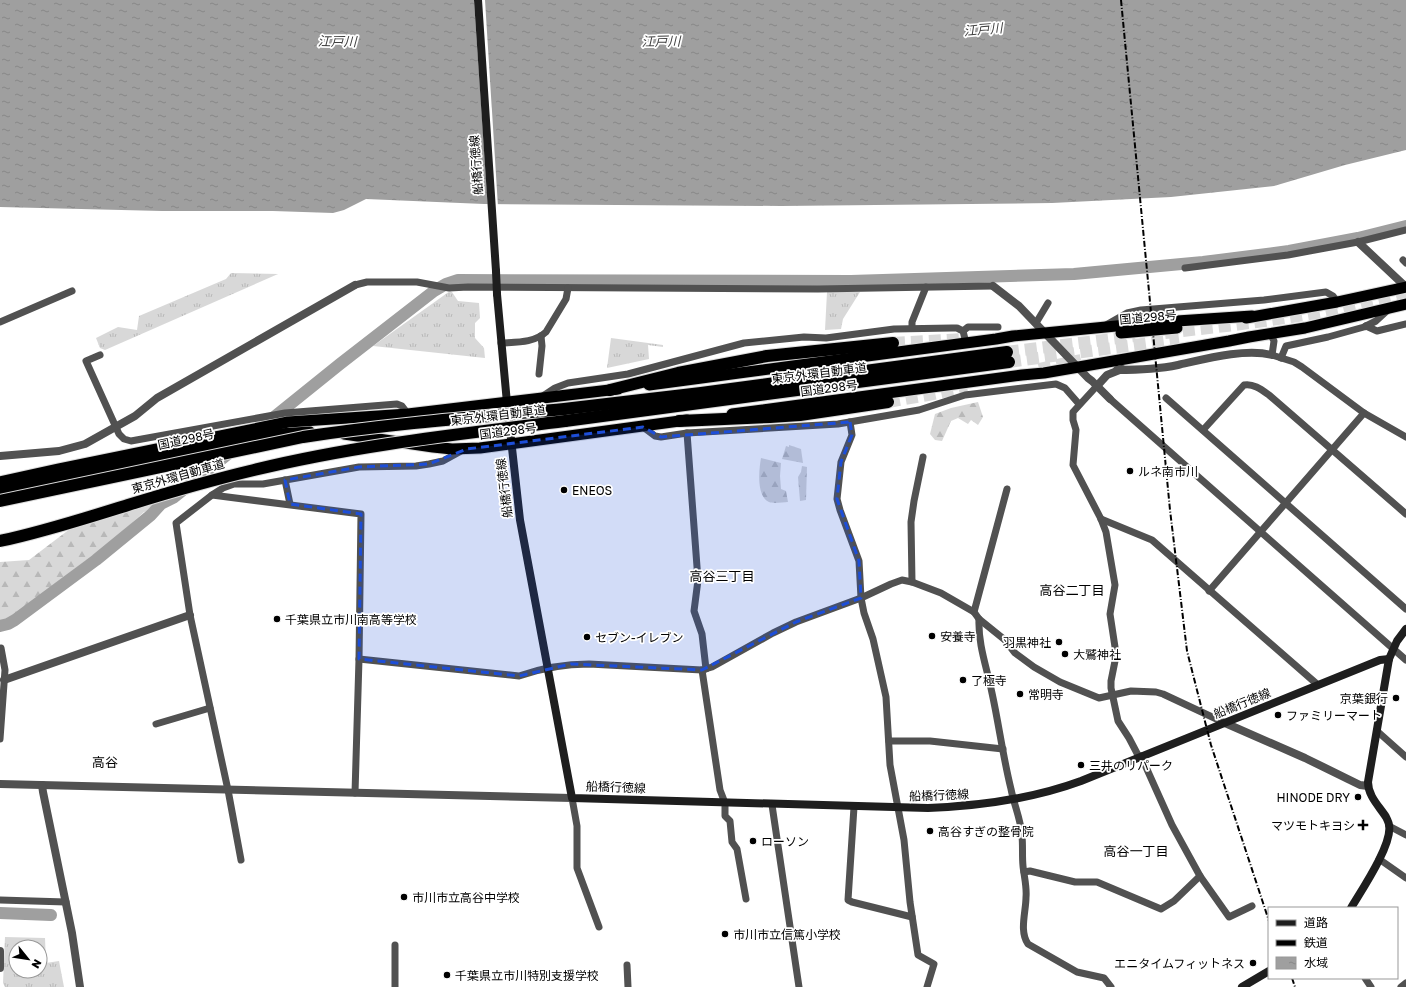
<svg xmlns="http://www.w3.org/2000/svg" width="1406" height="987" viewBox="0 0 1406 987" font-family="'Golos Text','Noto Sans JP',sans-serif">
<style>
.grass{fill:url(#grass-tufts);fill-rule:evenodd}
.forest{fill:url(#forest-firs)}
.water{fill:url(#water-ripples)}
.pier{fill:#fff}
.lines{fill:none;stroke-linecap:round;stroke-linejoin:round}
.river{stroke:#9f9f9f;stroke-width:12}
.motorway-tunnel{stroke:#d9d9d9;stroke-width:12;stroke-dasharray:12 6;stroke-linecap:butt}
.trunk-casing{stroke:#dbdbdb;stroke-width:13}
.motorway-casing{stroke:#dbdbdb;stroke-width:14}
.minor{stroke:#515151;stroke-width:7}
.tertiary{stroke:#515151;stroke-width:8}
.secondary{stroke:#1e1e1e;stroke-width:8}
.trunk{stroke:#000;stroke-width:11}
.motorway{stroke:#000;stroke-width:12}
.rail{stroke:#000;stroke-width:2;stroke-dasharray:6 2 1 2;stroke-linecap:butt}
.motorway-bridge-casing{stroke:#dbdbdb;stroke-width:14;stroke-linecap:butt}
.secondary-bridge{stroke:#1e1e1e;stroke-width:8}
.motorway-bridge{stroke:#000;stroke-width:12}
.marked{fill:#1d4ed8;fill-opacity:0.2;stroke:#1d4ed8;stroke-width:3;stroke-dasharray:8 5;stroke-linejoin:round}
.poi-dot{fill:#000;stroke:#fff;stroke-width:1.5}
.labels{text-anchor:middle;dominant-baseline:central;stroke-width:3.5;stroke-linejoin:round;paint-order:stroke}
.street-label{font-size:12px;fill:#000;stroke:#fff}
.poi-label{font-size:12px;fill:#000;stroke:#fff;text-anchor:start}
.water-label{font-size:13px;font-style:italic;fill:#404040;stroke:#fff}
.neighbourhood-label{font-size:13px;fill:#000;stroke:#fff}
</style>
<defs>
<pattern id="grass-tufts" width="24" height="20" patternUnits="userSpaceOnUse"><rect width="24" height="20" fill="#d8d8d8"/><path d="M3 7l-1-3M5 7V3M7 7l1-3M15 17l-1-3M17 17v-4M19 17l1-3" fill="none" stroke="#b8b8b8"/></pattern>
<pattern id="forest-firs" width="22" height="20" patternUnits="userSpaceOnUse"><rect width="22" height="20" fill="#d8d8d8"/><path d="M5 1l3.5 6h-7zM16 11l3.5 6h-7z" fill="#b8b8b8"/></pattern>
<pattern id="water-ripples" width="26" height="14" patternUnits="userSpaceOnUse"><rect width="26" height="14" fill="#9f9f9f"/><path d="M2 4q2-2 4 0t4 0M15 11q2-2 4 0t4 0" fill="none" stroke="#878787"/></pattern>
</defs>
<rect width="100%" height="100%" fill="#fff"/>
<g class="grass">
<path d="M231,273L278,274L105,350L100,348L96,338L118,327L137,330L139,316L226,279Z"/>
<path d="M450,291L452,292L458,301L479,303L480,318L475,323V338L484,348L485,358L373,346Z"/>
<path d="M827,292H860L843,319L841,329L825,330Z"/>
<path d="M611,338L663,345V347L648,345L649,359L607,368Z"/>
<path d="M5,937L45,938L46,963L59,961L64,987H5L3,983ZM16,947H40V971H16Z"/>
</g>
<g class="forest">
<path d="M978,402L983,417L978,425L971,420L968,424L958,418L951,421L942,441L935,440L930,434L935,414L951,408Z"/>
<path d="M789,445L801,449L803,463L782,459L786,446L789,447Z"/>
<path d="M761,458L781,463L780,476L781,489L786,491L788,502C783,502 774,504 769,502C756,496 759,469 761,458Z"/>
<path d="M802,466L807,467L806,500L800,501L798,477L801,472Z"/>
<path d="M153,500L155,503C152,508 150,511 144,512L96,556L85,561L36,598L17,614L0,622V562L29,560L79,522Z"/>
</g>
<path class="water" d="M0,0H1406V150L1345,165L1274,186L1171,197L1052,203L781,206L484,204L366,199L344,210L333,213L273,211H162L0,207Z"/>
<path class="pier" d="M474,0H485L498,207H488Z"/>
<g class="lines">
<g class="river">
<path d="M258,430L340,364L434,291L446,284L458,280L851,281L1074,274L1203,262L1289,251L1358,238L1406,226"/>
<path d="M0,626L8,624L15,620L96,560L151,515L161,504L173,498L233,450"/>
<path d="M0,913L51,915"/>
</g>
<g class="motorway-tunnel">
<path d="M1165,333C1245,324 1329,315 1406,292"/>
<path d="M893,343L964,339"/>
<path d="M1007,352L1135,336"/>
<path d="M1009,362L1179,339"/>
<path d="M1039,369L1081,360"/>
<path d="M888,402L928,395L967,387"/>
</g>
<defs>
<g id="trunk">
<path d="M1246,318L1337,302L1406,287"/>
<path d="M1121,333L1177,328"/>
<path d="M649,385L996,339L1013,336L1147,323L1252,316"/>
<path d="M732,414L1022,375L1044,373L1229,341L1249,337L1305,328L1406,304"/>
<path d="M344,434L433,447L452,449L480,448L687,420"/>
<path d="M0,482L58,469L288,422L408,414L618,389"/>
<path d="M0,490L231,442L278,434L310,432"/>
</g>
<g id="motorway">
<path d="M610,390L678,373L767,356L893,343"/>
<path d="M564,409L701,393L1007,352"/>
<path d="M565,421L1009,362"/>
<path d="M679,421L770,417L800,415L888,402"/>
</g>
</defs>
<use href="#trunk" class="trunk-casing"/>
<use href="#motorway" class="motorway-casing"/>
<g class="minor">
<path d="M1403,260L1406,263"/>
<path d="M1185,268L1288,255L1358,242L1406,230"/>
<path d="M355,285L367,282H417L449,288L468,287L818,289L993,286"/>
<path d="M0,322L72,291"/>
<path d="M1036,323L1048,303"/>
<path d="M1106,325L1127,313L1141,310L1264,300L1326,292L1333,296L1337,302"/>
<path d="M1366,326L1377,331L1406,324"/>
<path d="M912,328V322L926,287"/>
<path d="M963,331L968,327H998"/>
<path d="M1270,333L1274,341L1272,355L1294,362L1302,367L1364,413L1406,437"/>
<path d="M501,343C517,342 534,343 546,332L566,299L568,288"/>
<path d="M100,355L86,361L119,434L124,439L131,441L285,413L397,404L402,406L408,414"/>
<path d="M1281,358L1286,346L1328,337L1364,327L1376,321L1389,309"/>
<path d="M539,374L542,346L541,336"/>
<path d="M1095,388L1073,412V420L1076,430L1073,465L1101,519L1106,532L1115,585L1110,614L1115,647V661L1111,681V688L1118,721L1129,738L1139,757"/>
<path d="M543,396L555,388L568,383L628,374L744,343L804,337L826,338L894,329L952,328H957L963,331L966,343"/>
<path d="M1166,398L1406,609"/>
<path d="M1110,399L1406,660"/>
<path d="M850,422L852,435L841,462L837,499L840,510L859,561L861,598L864,613L873,639L886,697L890,765L904,840L910,902L918,955L934,964L927,987"/>
<path d="M643,427L655,436L661,437L687,433L838,424L919,410L965,395L1056,384L1065,388L1079,404"/>
<path d="M1203,430L1244,385C1253,383 1262,390 1269,395L1406,514"/>
<path d="M687,433L698,580L694,611L702,634L706,669"/>
<path d="M285,480L290,504"/>
<path d="M212,495L223,488L234,484H263L359,467L416,466L429,464L443,461L463,450"/>
<path d="M1101,519L1152,540L1318,685"/>
<path d="M912,582L911,522L914,501L923,457"/>
<path d="M1209,591L1364,413"/>
<path d="M974,612L1007,489"/>
<path d="M979,619C978,645 987,668 992,693C999,725 1003,757 1011,789C1014,805 1021,820 1022,836C1023,846 1022,856 1023,866C1024,876 1027,887 1026,897C1026,912 1019,931 1028,944L1077,972L1104,978L1111,987"/>
<path d="M359,659L519,676C542,668 565,664 589,664L702,670L712,667L773,633L796,622L861,598L891,584L902,580L912,582L941,593L974,612L979,619L1005,640L1015,653L1034,667L1060,682L1099,698L1131,691L1156,692L1163,694L1225,723"/>
<path d="M702,670L720,790L725,803V816L730,821L732,842L737,849L746,899"/>
<path d="M156,724L210,708"/>
<path d="M1377,731L1406,757"/>
<path d="M0,739L5,670L1,648"/>
<path d="M889,741H930L1003,749"/>
<path d="M1141,756L1172,825L1200,876L1229,917L1252,906"/>
<path d="M572,798L577,826V868L599,927"/>
<path d="M772,805L799,987"/>
<path d="M854,807L848,900L852,902L912,917"/>
<path d="M1389,826L1406,835"/>
<path d="M1379,859L1406,878"/>
<path d="M241,860L228,790L190,615L176,523L212,495L361,514L359,659L355,793"/>
<path d="M1024,872L1030,871L1075,882H1097L1161,909L1174,901L1200,876"/>
<path d="M0,900L66,902"/>
<path d="M395,945V987"/>
<path d="M627,965L628,987"/>
<path d="M1365,978L1371,987"/>
<path d="M1401,987L1406,983"/>
</g>
<g class="tertiary">
<path d="M1358,242L1406,287"/>
<path d="M993,286L1019,306L1088,378L1092,381L1110,399"/>
<path d="M1117,370C1137,370 1159,369 1178,365C1205,359 1245,348 1272,355"/>
<path d="M1097,386L1107,375L1122,369"/>
<path d="M0,456L59,451L85,444L135,416L157,398L355,285"/>
<path d="M4,680L190,615"/>
<path d="M1225,723L1305,758L1360,785L1368,786"/>
<path d="M0,784L572,798"/>
<path d="M42,785L43,792L72,933L80,987"/>
<path d="M0,951V968"/>
</g>
<g class="secondary">
<path d="M478,0L496,271"/>
<path d="M497,294L507,403L520,520L572,798L928,808C980,806 1032,799 1081,781L1380,660L1389,659"/>
<path d="M1351,908C1361,891 1393,844 1389,825C1389,823 1387,819 1386,817C1379,806 1368,796 1368,782L1389,659L1397,641L1406,629"/>
<path d="M1242,987L1269,971"/>
</g>
<use href="#trunk" class="trunk"/>
<use href="#motorway" class="motorway"/>
<g class="rail">
<path d="M1121,0L1170,510L1187,651L1211,745L1269,921"/>
<path d="M1292,978L1295,987"/>
</g>
<defs>
<g id="motorway-bridge">
<path d="M0,501L303,437C389,424 477,417 564,409"/>
<path d="M0,541C43,532 86,518 128,505C170,492 212,480 254,470C356,445 461,434 565,421"/>
</g>
</defs>
<use href="#motorway-bridge" class="motorway-bridge-casing"/>
<path class="secondary-bridge" d="M496,271L497,294"/>
<use href="#motorway-bridge" class="motorway-bridge"/>
</g>
<path class="marked" d="M850,422L852,435L841,462L837,499L859,561L861,598L796,622L702,670L571,664L519,676L359,659L361,514L290,504L285,480L359,467L429,464L467,449L643,427L661,437Z"/>
<g class="poi-dot">
<circle cx="1130" cy="471" r="4"/>
<circle cx="564" cy="490" r="4"/>
<circle cx="277" cy="619" r="4"/>
<circle cx="932" cy="636" r="4"/>
<circle cx="587" cy="637" r="4"/>
<circle cx="1059" cy="642" r="4"/>
<circle cx="1065" cy="654" r="4"/>
<circle cx="963" cy="680" r="4"/>
<circle cx="1020" cy="694" r="4"/>
<circle cx="1396" cy="698" r="4"/>
<circle cx="1278" cy="715" r="4"/>
<circle cx="1081" cy="765" r="4"/>
<circle cx="1358" cy="797" r="4"/>
<path d="M1361 819h4v4h4v4h-4v4h-4v-4h-4v-4h4z"/>
<circle cx="930" cy="831" r="4"/>
<circle cx="753" cy="841" r="4"/>
<circle cx="404" cy="897" r="4"/>
<circle cx="725" cy="934" r="4"/>
<circle cx="1253" cy="963" r="4"/>
<circle cx="447" cy="975" r="4"/>
</g>
<g class="labels">
<g class="street-label">
<text transform="translate(476 165) rotate(-94)">船橋行徳線</text>
<text transform="translate(1148 317) rotate(-5)">国道298号</text>
<text transform="translate(819 373) rotate(-7)">東京外環自動車道</text>
<text transform="translate(829 388) rotate(-7)">国道298号</text>
<text transform="translate(498 415) rotate(-7)">東京外環自動車道</text>
<text transform="translate(508 431) rotate(-7)">国道298号</text>
<text transform="translate(186 439) rotate(-12)">国道298号</text>
<text transform="translate(178 476) rotate(-16)">東京外環自動車道</text>
<text transform="translate(504 488) rotate(-97)">船橋行徳線</text>
<text transform="translate(1242 703) rotate(-22)">船橋行徳線</text>
<text transform="translate(616 787) rotate(2)">船橋行徳線</text>
<text transform="translate(939 795) rotate(-2)">船橋行徳線</text>
</g>
<g class="poi-label">
<text x="1138" y="471">ルネ南市川</text>
<text x="572" y="490">ENEOS</text>
<text x="285" y="619">千葉県立市川南高等学校</text>
<text x="940" y="636">安養寺</text>
<text x="595" y="637">セブン-イレブン</text>
<text x="1051" y="642" text-anchor="end">羽黒神社</text>
<text x="1073" y="654">大鷲神社</text>
<text x="971" y="680">了極寺</text>
<text x="1028" y="694">常明寺</text>
<text x="1388" y="698" text-anchor="end">京葉銀行</text>
<text x="1286" y="715">ファミリーマート</text>
<text x="1089" y="765">三井のリパーク</text>
<text x="1350" y="797" text-anchor="end">HINODE DRY</text>
<text x="1355" y="825" text-anchor="end">マツモトキヨシ</text>
<text x="938" y="831">高谷すぎの整骨院</text>
<text x="761" y="841">ローソン</text>
<text x="412" y="897">市川市立高谷中学校</text>
<text x="733" y="934">市川市立信篤小学校</text>
<text x="1245" y="963" text-anchor="end">エニタイムフィットネス</text>
<text x="455" y="975">千葉県立市川特別支援学校</text>
</g>
<g class="water-label">
<text transform="translate(983 29) rotate(-5)">江戸川</text>
<text transform="translate(337 41) rotate(1)">江戸川</text>
<text transform="translate(661 41) rotate(-1)">江戸川</text>
</g>
<g class="neighbourhood-label">
<text x="722" y="576">高谷三丁目</text>
<text x="1072" y="590">高谷二丁目</text>
<text x="105" y="762">高谷</text>
<text x="1136" y="851">高谷一丁目</text>
</g>
</g>
<rect x="1268" y="907" width="130" height="72" fill="#ffffff" stroke="#999999"/>
<rect x="1276" y="920" width="20" height="6" fill="#1e1e1e" stroke="#999999"/>
<text x="1304" y="927" font-size="12" fill="#000000">道路</text>
<rect x="1276" y="940" width="20" height="6" fill="#000000" stroke="#999999"/>
<text x="1304" y="947" font-size="12" fill="#000000">鉄道</text>
<rect x="1276" y="957" width="20" height="12" fill="url(#water-ripples)" stroke="#999999"/>
<text x="1304" y="967" font-size="12" fill="#000000">水域</text>
<g transform="translate(28 959) rotate(120)"><circle r="19" fill="#ffffff" stroke="#999999"/>
<path d="M0-3L7 15L0 10L-7 15Z" fill="#000000"/>
<text y="-6" font-size="11" font-weight="bold" text-anchor="middle" fill="#000000">N</text>
</g>
</svg>
